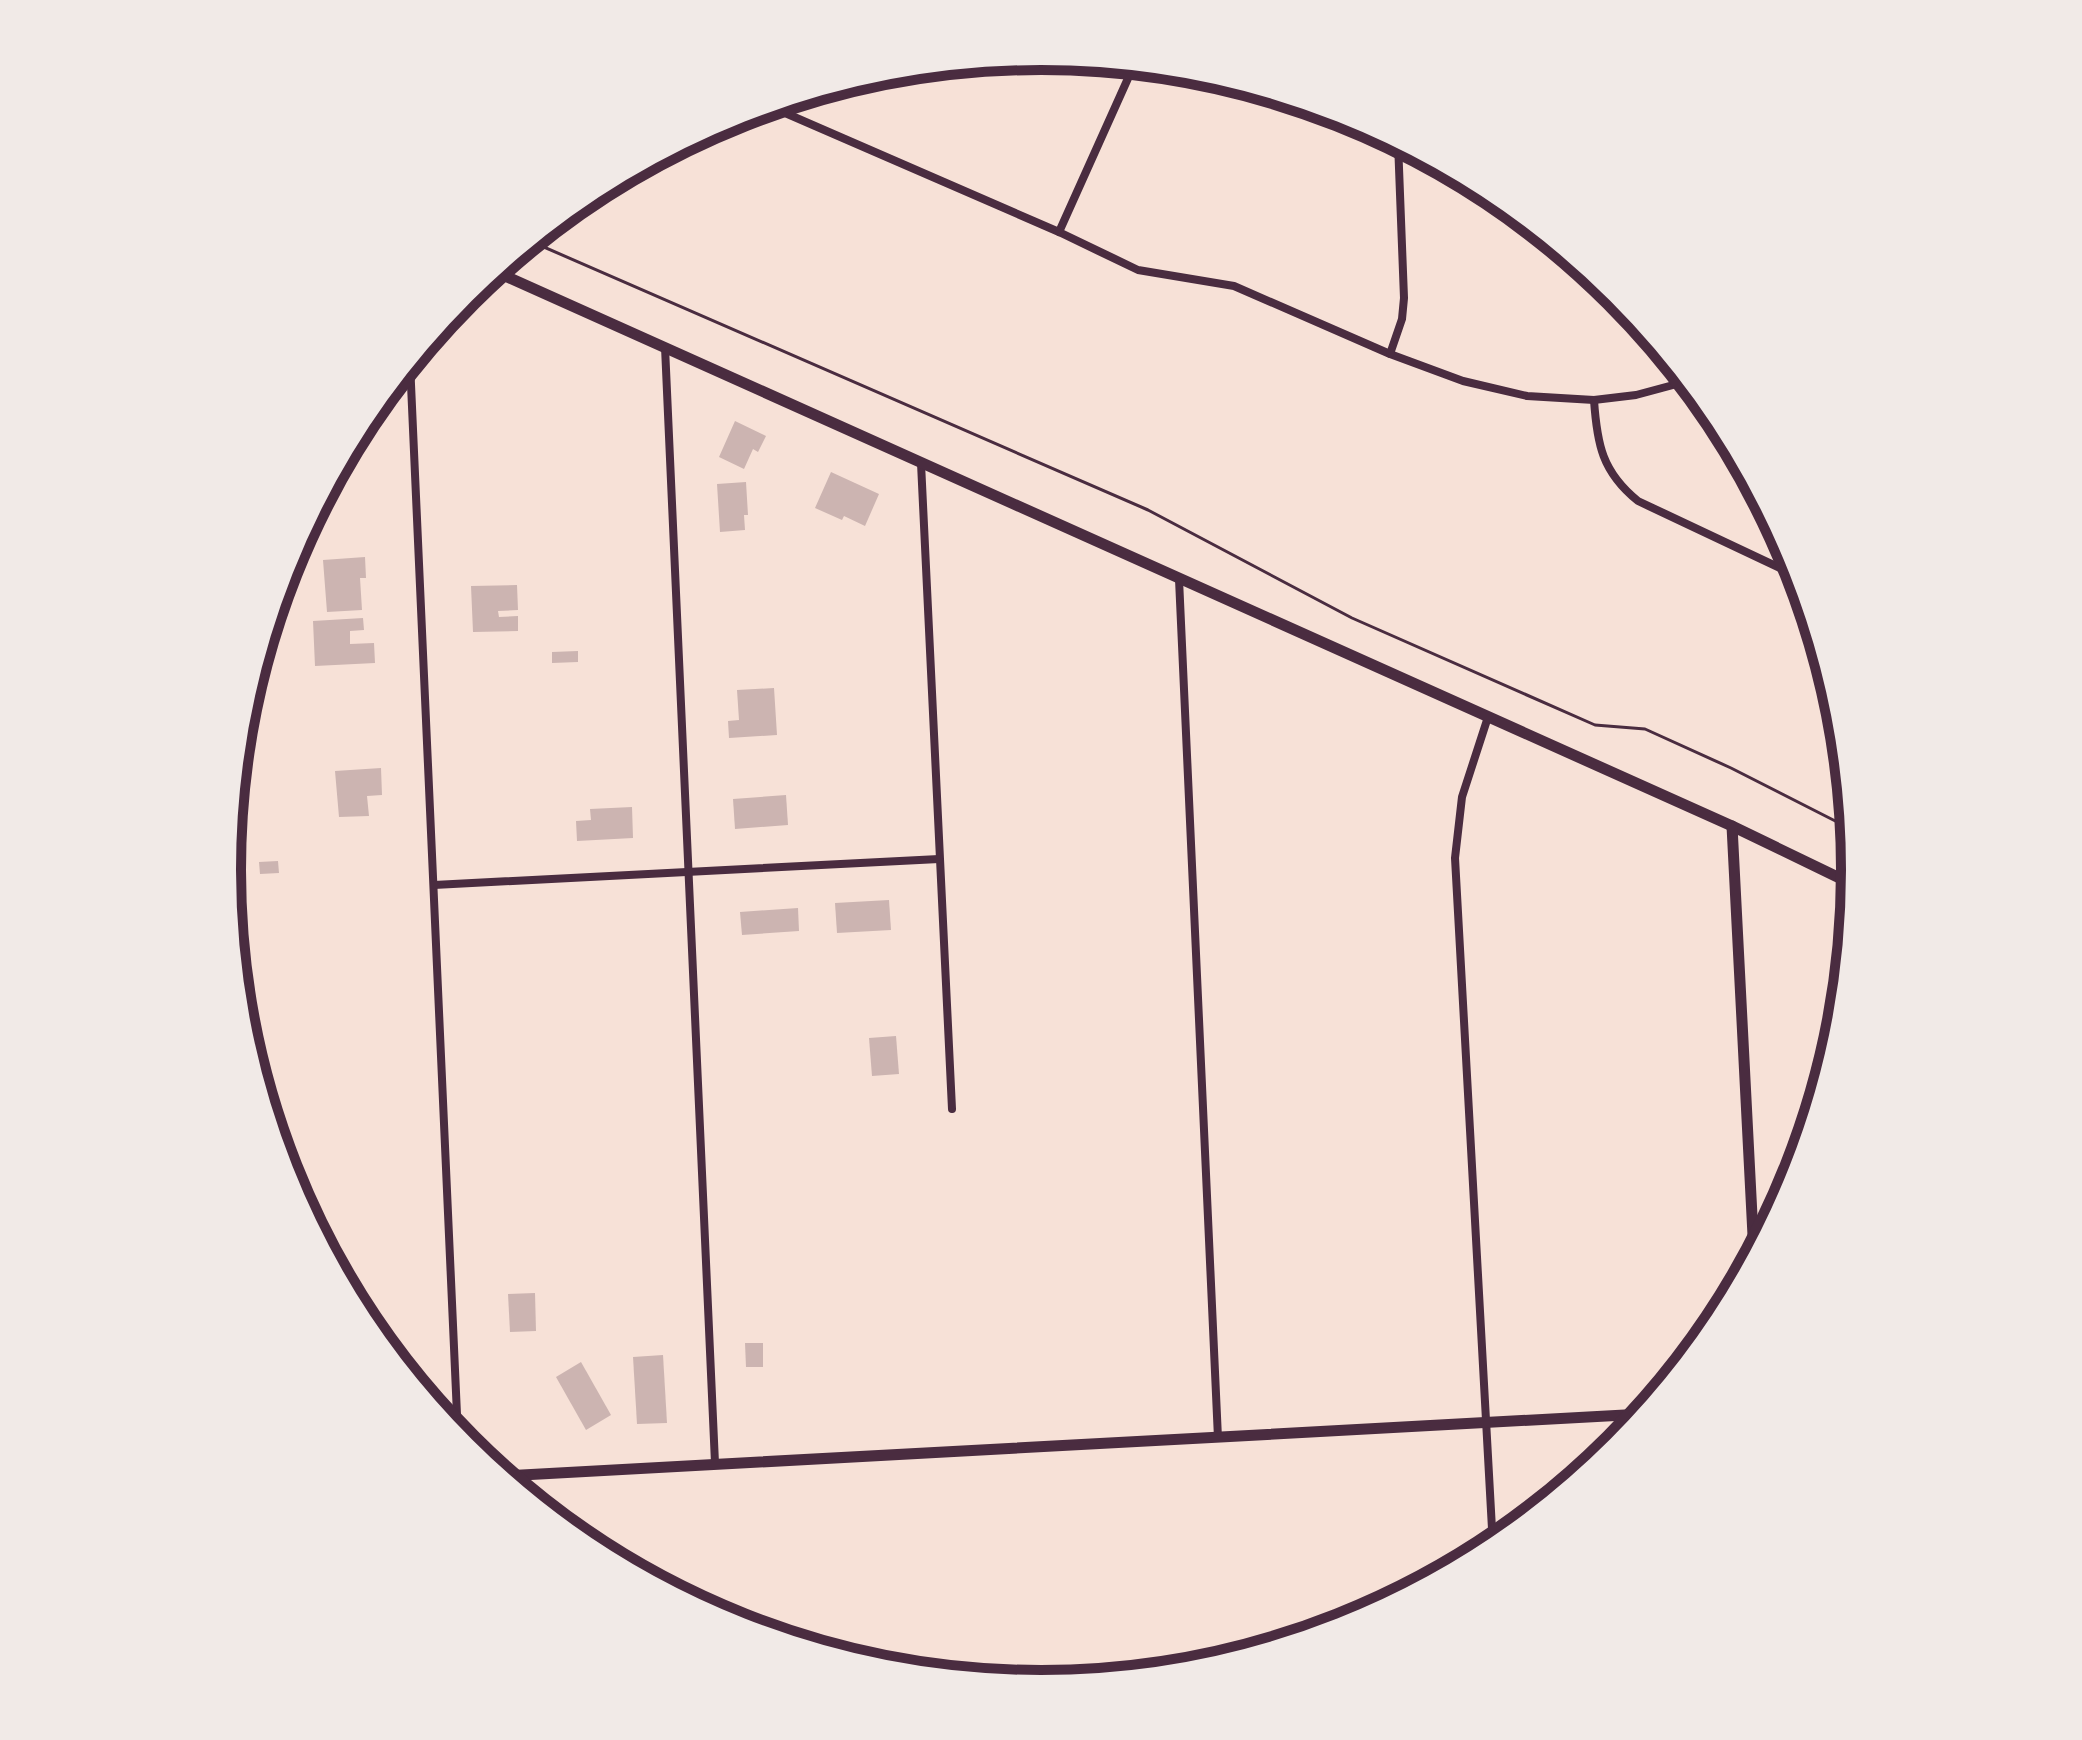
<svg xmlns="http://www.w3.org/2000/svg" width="2082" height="1740" viewBox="0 0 2082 1740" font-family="'Archivo Narrow',sans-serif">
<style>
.building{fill:#ccb4b1}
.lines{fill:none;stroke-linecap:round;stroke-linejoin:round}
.path{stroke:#4a2c40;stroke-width:3}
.minor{stroke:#4a2c40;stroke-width:8}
.tertiary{stroke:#4a2c40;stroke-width:11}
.rim{fill:none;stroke:#4a2c40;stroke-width:10}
</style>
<rect width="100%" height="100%" fill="#f7e1d7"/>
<g class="building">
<path d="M735,421L766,436L758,452L753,449L744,469L719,457Z"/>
<path d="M831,472L879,494L865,526L844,516L842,520L815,508Z"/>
<path d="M746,482L748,515H744L745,530L720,532L717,484Z"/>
<path d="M365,557L366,578H360L362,610L327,612L323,560Z"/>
<path d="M517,585L518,610L498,611L499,617L518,616V631L473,632L471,586Z"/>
<path d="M363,618L364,630L350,631V644L374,643L375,663L315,666L313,621Z"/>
<path d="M578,651V662L552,663V652Z"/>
<path d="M774,688L777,735L729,738L728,721L739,720L737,690Z"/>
<path d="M381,768L382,795L367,796L369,816L339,817L335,771Z"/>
<path d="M786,795L788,825L735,829L733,799Z"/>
<path d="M632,807L633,838L577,841L576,821L591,820L590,809Z"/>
<path d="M278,861L279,873L260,874L259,862Z"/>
<path d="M889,900L891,930L837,933L835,903Z"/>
<path d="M798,908L799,931L742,935L740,912Z"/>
<path d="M896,1036L899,1074L872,1076L869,1038Z"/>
<path d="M535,1293L536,1331L510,1332L508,1294Z"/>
<path d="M745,1343H763V1367H746Z"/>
<path d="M663,1355L667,1423L637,1424L633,1357Z"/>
<path d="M412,1361L413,1382L397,1362Z"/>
<path d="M581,1362L611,1415L586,1430L556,1377Z"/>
</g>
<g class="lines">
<path class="path" d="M530,241L1148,510L1352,618L1595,725L1645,729L1731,768L1851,829"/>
<g class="minor">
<path d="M769,106L1059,232L1138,270L1234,286L1390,354L1463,381L1527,396L1594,400L1636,395L1688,381"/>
<path d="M1399,156L1422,155"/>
<path d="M1059,232L1134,65"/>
<path d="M665,347L715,1463"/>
<path d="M1390,354L1402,319L1404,298L1398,142"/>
<path d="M410,362L458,1437"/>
<path d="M1594,400C1597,444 1602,472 1638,501L1799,577"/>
<path d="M921,463L952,1109"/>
<path d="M1179,579L1218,1438"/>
<path d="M1488,717L1462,797L1455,858L1493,1547"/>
<path d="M434,885L939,859"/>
</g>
<g class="tertiary">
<path d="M494,271L1732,826L1854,885"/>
<path d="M1732,826L1754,1255"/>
<path d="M502,1476L1643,1414"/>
</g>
</g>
<path d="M0 0H2082V1740H0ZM241 870a800 800 0 1 1 1600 0a800 800 0 1 1-1600 0Z" fill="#f1eae7" fill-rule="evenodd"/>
<path class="rim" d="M241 870a800 800 0 1 1 1600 0a800 800 0 1 1-1600 0Z"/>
</svg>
